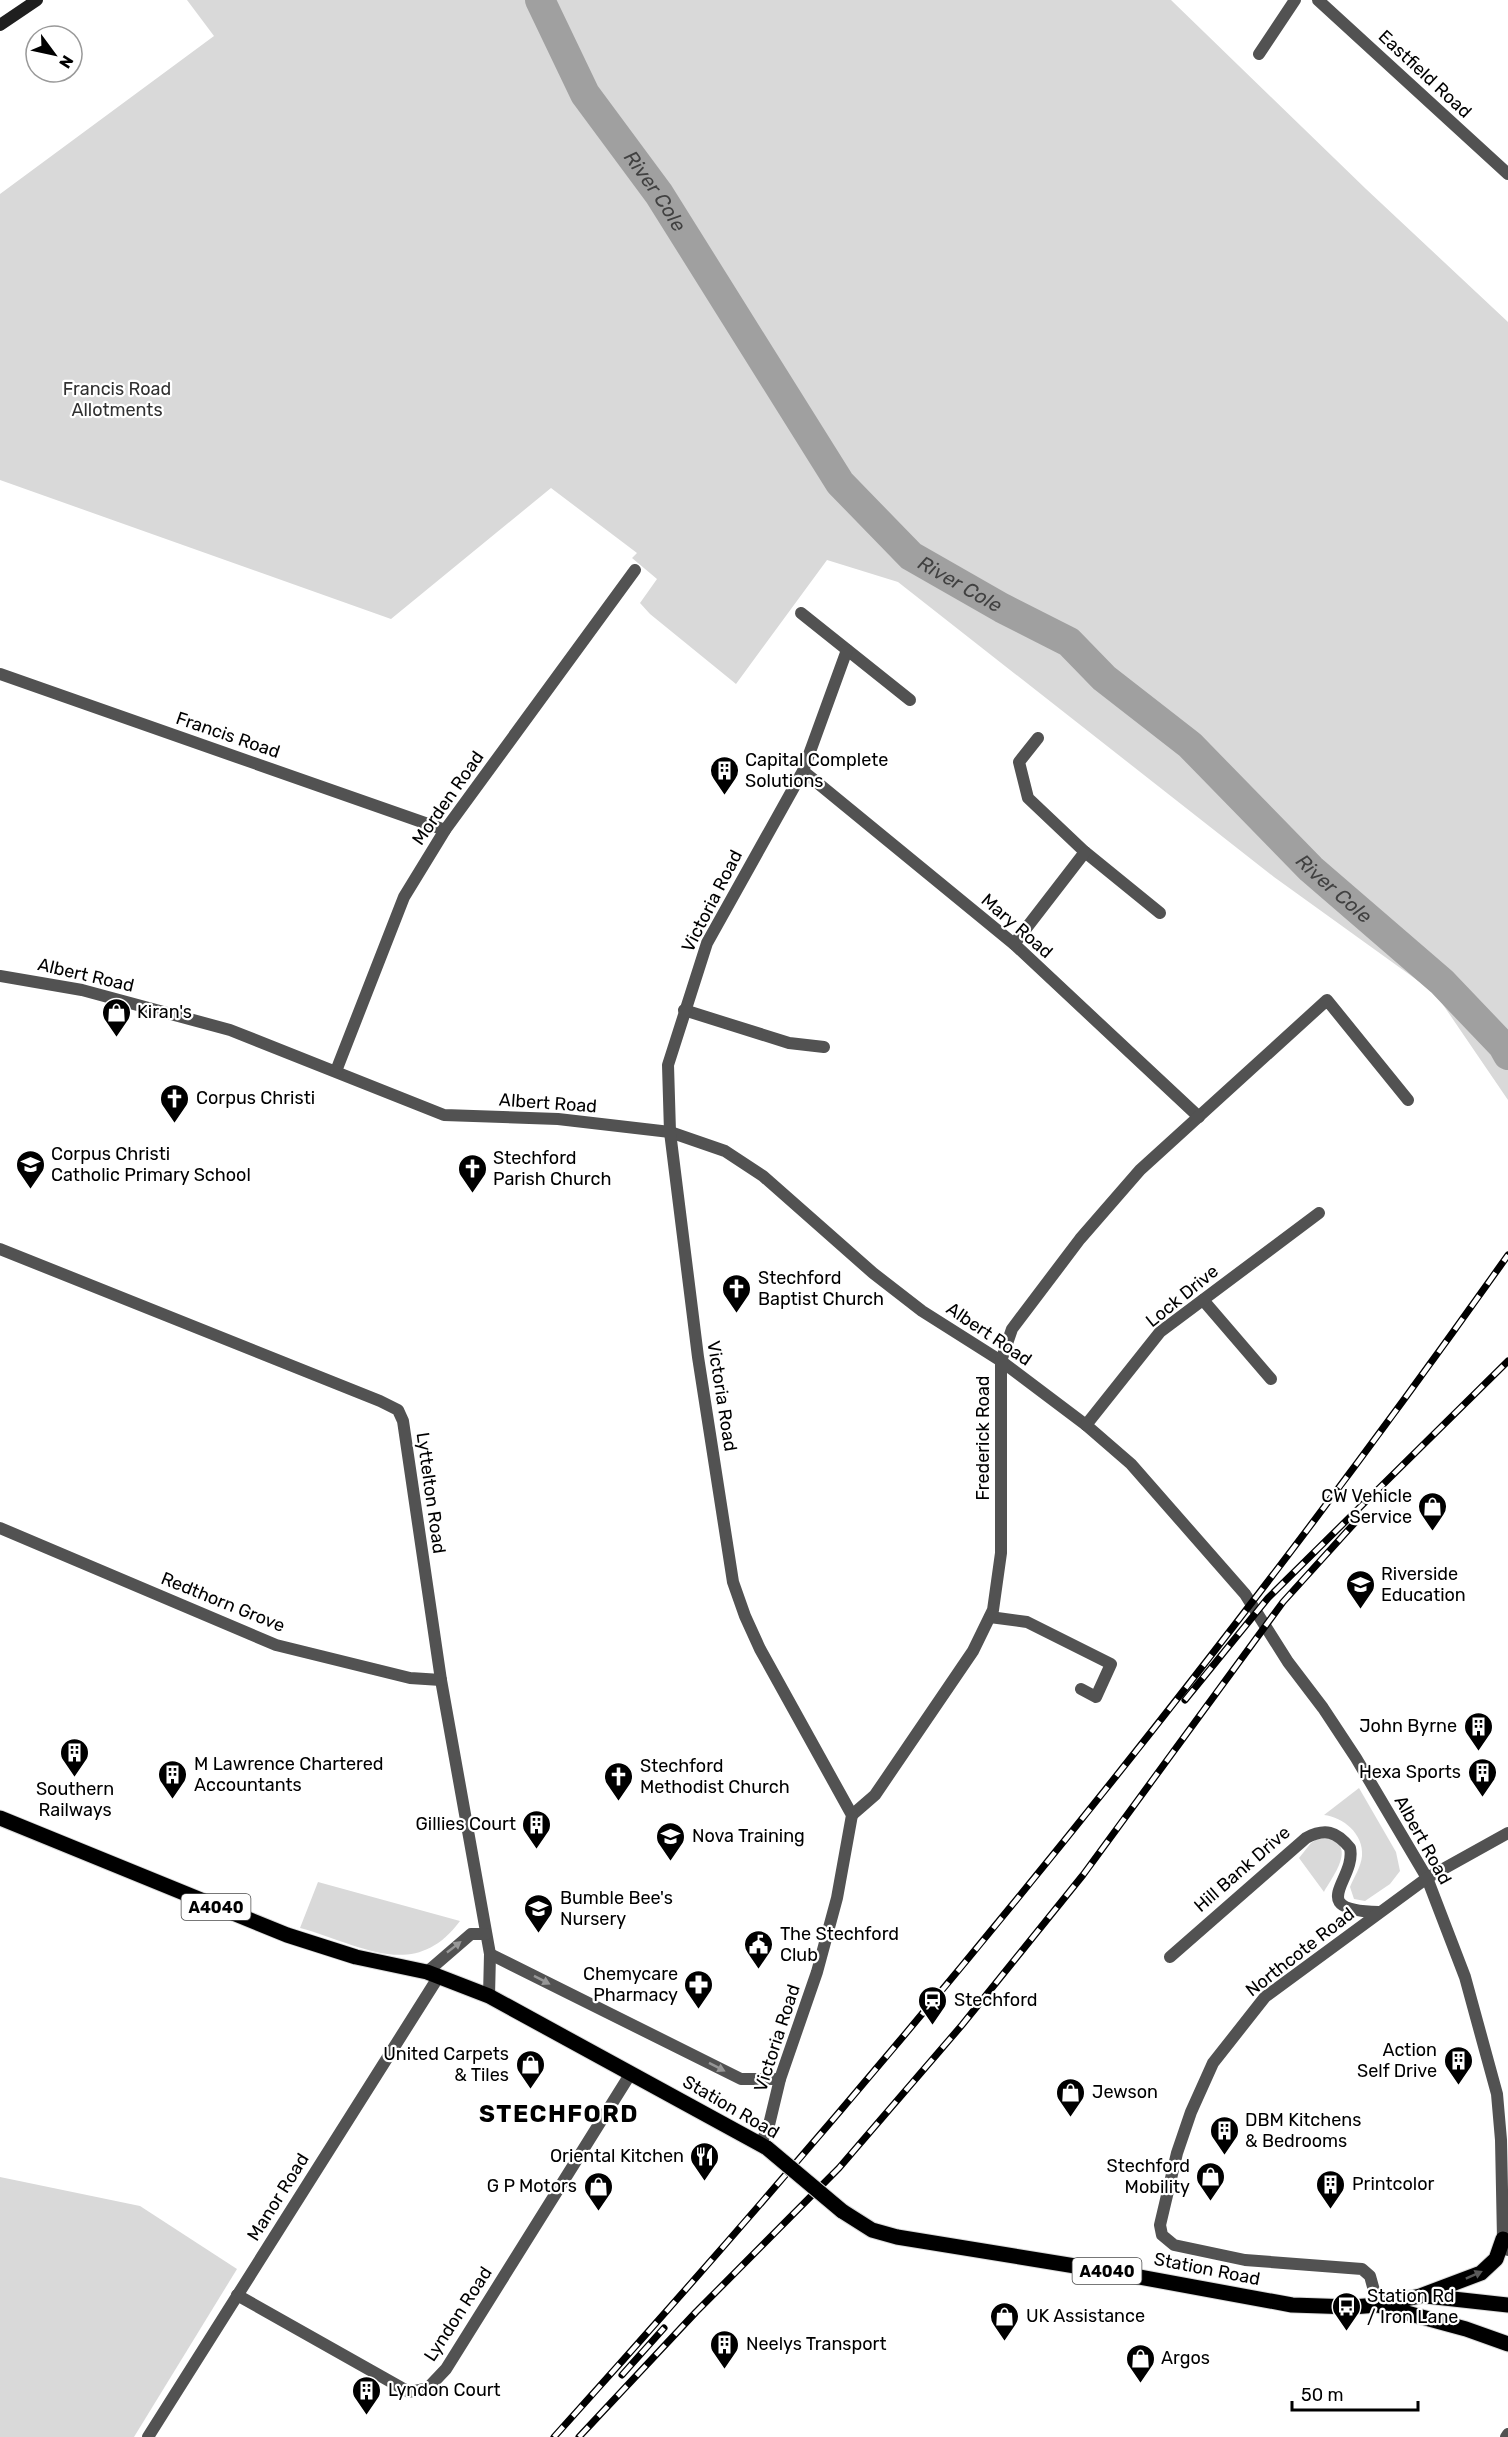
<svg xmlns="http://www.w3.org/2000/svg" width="1508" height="2437" viewBox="0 0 1508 2437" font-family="Rubik,sans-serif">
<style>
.green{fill:#d9d9d9}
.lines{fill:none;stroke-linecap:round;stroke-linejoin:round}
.river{stroke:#a0a0a0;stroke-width:30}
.primary-casing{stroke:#dbdbdb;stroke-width:17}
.minor{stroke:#525252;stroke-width:12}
.tertiary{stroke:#525252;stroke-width:12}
.secondary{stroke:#1f1f1f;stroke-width:12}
.primary{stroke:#000;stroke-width:15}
.rail-casing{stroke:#000;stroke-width:7}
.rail{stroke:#fff;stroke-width:4.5;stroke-dasharray:14;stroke-linecap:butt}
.primary-bridge-casing{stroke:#dbdbdb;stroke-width:17;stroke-linecap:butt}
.primary-bridge{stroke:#000;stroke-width:15}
.oneway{fill:#979797}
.oneway2{fill:#595959}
.labels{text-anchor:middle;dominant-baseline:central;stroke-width:4.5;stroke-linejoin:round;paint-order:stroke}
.shield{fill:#fff;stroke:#4c4c4c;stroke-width:1.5}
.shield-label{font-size:16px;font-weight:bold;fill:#000}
.street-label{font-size:18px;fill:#000;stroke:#fff}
.park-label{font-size:18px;fill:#303030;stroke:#fff}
.poi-label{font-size:18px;fill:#000;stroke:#fff;text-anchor:start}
.water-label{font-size:20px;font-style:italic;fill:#414141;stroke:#fff}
.district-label{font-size:24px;font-weight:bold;letter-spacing:1.5px;fill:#000;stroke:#fff}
</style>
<rect width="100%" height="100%" fill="#fff"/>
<g class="green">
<path d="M187,0H1171L1366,189L1508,322V1100L1435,993L1274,877L898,582L827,560L736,684L650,614L640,603L657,579L632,558L637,553L551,488L391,619L0,480V194L214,36Z"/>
<path d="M1359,1788L1396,1852L1400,1871L1390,1884L1365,1901L1354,1899L1350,1887C1354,1877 1361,1867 1362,1856C1364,1834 1343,1817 1324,1815Z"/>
<path d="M1322,1836C1359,1843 1335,1873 1324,1892L1299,1858L1311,1843Z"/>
<path d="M318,1882L460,1921C414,1983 360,1944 300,1928Z"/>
<path d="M0,2177L140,2206L237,2269L134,2437H0Z"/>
</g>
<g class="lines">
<path class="river" id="s1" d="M540,0L585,94L659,194L840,483L911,556L1002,608L1069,642L1104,678L1190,745L1311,869L1442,982L1503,1046L1508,1055"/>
<defs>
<g id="primary">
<path d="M0,1818L287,1935L356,1957L427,1972L489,1996L767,2148"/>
<path d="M842,2211L872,2230L897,2237L1112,2272L1292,2305L1352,2307L1378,2305L1420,2296L1481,2273L1496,2259L1503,2239"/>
<path d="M1426,2296L1508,2305"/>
<path d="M1381,2306L1466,2329L1508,2344"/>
</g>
</defs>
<use href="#primary" class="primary-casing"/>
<g class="minor">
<path d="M1259,54L1295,0"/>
<path d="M801,613L910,700"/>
<path d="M0,674L445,830"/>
<path d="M1038,738L1019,762L1028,798L1085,852L1160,913"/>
<path d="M803,771L1014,944L1199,1117"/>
<path d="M1014,944L1085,852"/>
<path d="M0,976L82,990L230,1030L444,1115L558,1119L670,1132L725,1151L763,1176L873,1273L922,1311L1001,1361L1086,1425L1131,1464L1245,1594L1288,1662L1323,1708L1356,1758L1427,1878L1465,1977L1497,2094L1501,2140L1503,2239L1508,2250"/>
<path d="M684,1010L789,1043L824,1047"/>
<path d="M336,1071L404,897L445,830L635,570"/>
<path d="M0,1249L380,1401L398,1410L403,1421L441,1680L490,1954L489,1996"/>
<path d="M1203,1300L1271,1379"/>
<path d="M1086,1425L1160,1332L1319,1213"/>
<path d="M0,1528L276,1645L410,1678L441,1680"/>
<path d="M990,1617L1027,1622L1111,1664L1096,1697L1081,1689"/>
<path d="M852,1815L875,1795L973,1651L993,1610L1001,1553V1361L1012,1329L1080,1239L1140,1170L1327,1000L1408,1100"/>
<path d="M490,1954L741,2079H780"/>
<path d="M1170,1957L1306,1838C1325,1828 1336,1831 1350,1848C1357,1880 1303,1910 1379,1912"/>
<path d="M427,1972L471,1934H486"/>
<path d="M760,2144L768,2129L780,2079L817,1972L837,1898L852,1815L760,1649L745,1616L733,1582L698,1357L670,1132L668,1065L707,943L803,771L847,650"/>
<path d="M237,2295L409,2392L428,2388L446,2369L631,2073"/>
<path d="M1378,2305L1370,2276L1362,2269L1245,2260L1174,2245L1162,2235L1160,2225L1177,2153L1191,2112L1213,2063L1265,1997L1427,1878L1508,1833"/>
<path d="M148,2437L439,1976"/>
</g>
<g class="tertiary">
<path d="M1318,0L1508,174"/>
<path d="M1506,2437L1508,2434"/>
</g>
<path class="secondary" d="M0,25L37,0"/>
<use href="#primary" class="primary"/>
<defs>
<g id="rail">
<path d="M1185,1700L1268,1598L1508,1361"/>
<path d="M622,2375L664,2328"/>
<path d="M554,2437C893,2062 1216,1668 1508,1255"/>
<path d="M579,2437L696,2312L839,2168L962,2025L1083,1875L1283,1602L1360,1517"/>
</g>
</defs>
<use href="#rail" class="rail-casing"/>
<use href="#rail" class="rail"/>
<defs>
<path id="primary-bridge" d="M767,2148L842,2211"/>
</defs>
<use href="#primary-bridge" class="primary-bridge-casing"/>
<use href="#primary-bridge" class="primary-bridge"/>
</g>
<defs><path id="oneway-solid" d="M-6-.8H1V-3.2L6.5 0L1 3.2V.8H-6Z" transform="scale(1.5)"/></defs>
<g class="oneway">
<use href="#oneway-solid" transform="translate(454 1947) rotate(-38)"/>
<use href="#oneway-solid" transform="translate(542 1980) rotate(27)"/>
<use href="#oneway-solid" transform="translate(717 2067) rotate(27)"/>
</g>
<use class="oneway2" href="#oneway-solid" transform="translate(1474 2275) rotate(-24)"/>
<defs>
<symbol id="building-pin" viewBox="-11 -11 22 30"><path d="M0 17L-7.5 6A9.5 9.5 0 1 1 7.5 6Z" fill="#000" stroke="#fff"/><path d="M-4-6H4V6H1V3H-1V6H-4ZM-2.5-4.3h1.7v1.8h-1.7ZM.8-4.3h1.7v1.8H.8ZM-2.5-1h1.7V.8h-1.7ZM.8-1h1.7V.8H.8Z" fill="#fff"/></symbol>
<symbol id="shop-pin" viewBox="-11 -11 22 30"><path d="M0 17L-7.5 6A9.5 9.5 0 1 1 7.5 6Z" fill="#000" stroke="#fff"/><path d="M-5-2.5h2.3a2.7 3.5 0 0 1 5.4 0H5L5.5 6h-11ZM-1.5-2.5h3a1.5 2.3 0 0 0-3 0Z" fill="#fff"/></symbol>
<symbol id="church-pin" viewBox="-11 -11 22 30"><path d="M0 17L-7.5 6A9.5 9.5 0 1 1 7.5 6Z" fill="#000" stroke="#fff"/><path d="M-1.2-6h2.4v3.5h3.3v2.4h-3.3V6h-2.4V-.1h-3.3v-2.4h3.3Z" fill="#fff"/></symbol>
<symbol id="school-pin" viewBox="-11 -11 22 30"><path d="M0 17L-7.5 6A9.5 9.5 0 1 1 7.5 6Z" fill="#000" stroke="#fff"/><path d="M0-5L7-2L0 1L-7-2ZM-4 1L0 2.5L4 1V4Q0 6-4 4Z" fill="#fff"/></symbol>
<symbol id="university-pin" viewBox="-11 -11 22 30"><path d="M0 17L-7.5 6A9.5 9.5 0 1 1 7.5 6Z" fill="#000" stroke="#fff"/><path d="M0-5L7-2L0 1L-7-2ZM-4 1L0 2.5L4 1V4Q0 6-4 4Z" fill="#fff"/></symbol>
<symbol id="civic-pin" viewBox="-11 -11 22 30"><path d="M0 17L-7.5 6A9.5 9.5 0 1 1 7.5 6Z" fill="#000" stroke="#fff"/><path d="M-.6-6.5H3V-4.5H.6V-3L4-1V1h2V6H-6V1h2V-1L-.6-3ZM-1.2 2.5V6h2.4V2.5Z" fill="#fff"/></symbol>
<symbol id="pharmacy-pin" viewBox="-11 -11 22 30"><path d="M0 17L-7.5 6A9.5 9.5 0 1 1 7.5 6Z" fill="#000" stroke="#fff"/><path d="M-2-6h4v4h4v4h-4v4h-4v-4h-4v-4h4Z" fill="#fff"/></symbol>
<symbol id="station-pin" viewBox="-11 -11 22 30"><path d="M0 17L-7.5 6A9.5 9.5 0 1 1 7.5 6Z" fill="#000" stroke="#fff"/><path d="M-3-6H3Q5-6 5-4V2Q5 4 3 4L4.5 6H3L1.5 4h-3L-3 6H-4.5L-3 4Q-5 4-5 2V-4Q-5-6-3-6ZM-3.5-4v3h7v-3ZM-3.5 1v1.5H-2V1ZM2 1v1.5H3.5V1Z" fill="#fff"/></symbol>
<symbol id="restaurant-pin" viewBox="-11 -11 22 30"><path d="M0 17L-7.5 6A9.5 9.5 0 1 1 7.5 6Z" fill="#000" stroke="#fff"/><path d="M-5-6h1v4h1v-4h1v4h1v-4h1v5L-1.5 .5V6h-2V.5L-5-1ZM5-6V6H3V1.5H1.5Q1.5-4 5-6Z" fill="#fff"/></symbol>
<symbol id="bus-pin" viewBox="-11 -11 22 30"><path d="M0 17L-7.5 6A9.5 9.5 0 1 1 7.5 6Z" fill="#000" stroke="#fff"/><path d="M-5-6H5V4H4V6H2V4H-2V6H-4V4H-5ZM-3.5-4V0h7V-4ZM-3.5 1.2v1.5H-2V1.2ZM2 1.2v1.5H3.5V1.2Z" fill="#fff"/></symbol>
</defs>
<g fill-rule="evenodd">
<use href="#building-pin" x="708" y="754" width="33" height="45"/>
<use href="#shop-pin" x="100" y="996" width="33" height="45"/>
<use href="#church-pin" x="158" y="1082" width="33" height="45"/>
<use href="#school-pin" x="14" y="1148" width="33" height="45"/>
<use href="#church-pin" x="456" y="1152" width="33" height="45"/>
<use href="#church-pin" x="720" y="1272" width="33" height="45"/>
<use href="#shop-pin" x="1416" y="1490" width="33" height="45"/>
<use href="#school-pin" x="1344" y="1568" width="33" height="45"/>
<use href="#building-pin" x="1462" y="1710" width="33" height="45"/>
<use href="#building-pin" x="58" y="1736" width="33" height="45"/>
<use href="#building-pin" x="1466" y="1756" width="33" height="45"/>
<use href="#building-pin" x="156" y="1758" width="33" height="45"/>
<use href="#church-pin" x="602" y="1760" width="33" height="45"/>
<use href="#building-pin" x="520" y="1808" width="33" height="45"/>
<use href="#university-pin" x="654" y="1820" width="33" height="45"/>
<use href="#school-pin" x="522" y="1892" width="33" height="45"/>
<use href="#civic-pin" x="742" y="1928" width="33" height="45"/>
<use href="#pharmacy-pin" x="682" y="1968" width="33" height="45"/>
<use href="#station-pin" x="916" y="1984" width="33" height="45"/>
<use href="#building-pin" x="1442" y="2044" width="33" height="45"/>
<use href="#shop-pin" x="514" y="2048" width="33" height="45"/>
<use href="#shop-pin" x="1054" y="2076" width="33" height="45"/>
<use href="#building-pin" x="1208" y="2114" width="33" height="45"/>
<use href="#restaurant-pin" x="688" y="2140" width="33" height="45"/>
<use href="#shop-pin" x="1194" y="2160" width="33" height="45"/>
<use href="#building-pin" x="1314" y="2168" width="33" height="45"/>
<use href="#shop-pin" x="582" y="2170" width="33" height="45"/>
<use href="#bus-pin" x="1330" y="2290" width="33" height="45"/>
<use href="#shop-pin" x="988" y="2300" width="33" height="45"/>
<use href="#building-pin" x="708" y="2328" width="33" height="45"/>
<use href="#shop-pin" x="1124" y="2342" width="33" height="45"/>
<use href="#building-pin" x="350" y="2374" width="33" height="45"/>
</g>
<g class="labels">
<g class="shield">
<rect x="181.5" y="1894" width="69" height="26" rx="4.5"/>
<rect x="1072.5" y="2258" width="69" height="26" rx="4.5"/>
</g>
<g class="shield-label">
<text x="216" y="1907">A4040</text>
<text x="1107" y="2271">A4040</text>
</g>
<g class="street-label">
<text transform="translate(1425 74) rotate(43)">Eastfield Road</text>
<text transform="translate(228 735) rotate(19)">Francis Road</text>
<text transform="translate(448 798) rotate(-55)">Morden Road</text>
<text transform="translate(712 901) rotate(-63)">Victoria Road</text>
<text transform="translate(1017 926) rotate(41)">Mary Road</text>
<text transform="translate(86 975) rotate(13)">Albert Road</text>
<text transform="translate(548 1103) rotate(4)">Albert Road</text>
<text transform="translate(1182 1296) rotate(-39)">Lock Drive</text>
<text transform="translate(989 1334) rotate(34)">Albert Road</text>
<text transform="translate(722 1396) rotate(81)">Victoria Road</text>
<text transform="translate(983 1438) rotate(-90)">Frederick Road</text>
<text transform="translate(431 1493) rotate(82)">Lyttelton Road</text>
<text transform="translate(223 1602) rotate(22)">Redthorn Grove</text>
<text transform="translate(1423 1840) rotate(61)">Albert Road</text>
<text transform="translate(1242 1869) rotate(-41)">Hill Bank Drive</text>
<text transform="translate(1300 1952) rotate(-38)">Northcote Road</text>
<text transform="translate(777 2038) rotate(-72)">Victoria Road</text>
<text transform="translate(731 2107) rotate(30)">Station Road</text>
<text transform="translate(278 2197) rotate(-58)">Manor Road</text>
<text transform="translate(1207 2269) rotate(11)">Station Road</text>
<text transform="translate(458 2314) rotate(-57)">Lyndon Road</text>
</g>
<g class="park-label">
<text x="117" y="389">Francis Road<tspan x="117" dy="21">Allotments</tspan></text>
</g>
<g class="poi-label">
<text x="745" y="760">Capital Complete<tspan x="745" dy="21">Solutions</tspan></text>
<text x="137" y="1012">Kiran's</text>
<text x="196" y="1098">Corpus Christi</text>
<text x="51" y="1154">Corpus Christi<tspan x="51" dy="21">Catholic Primary School</tspan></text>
<text x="493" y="1158">Stechford<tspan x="493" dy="21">Parish Church</tspan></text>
<text x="758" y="1278">Stechford<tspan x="758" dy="21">Baptist Church</tspan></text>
<text x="1412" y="1496" text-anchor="end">CW Vehicle<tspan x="1412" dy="21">Service</tspan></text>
<text x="1381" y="1574">Riverside<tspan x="1381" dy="21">Education</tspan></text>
<text x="1457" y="1726" text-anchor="end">John Byrne</text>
<text x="194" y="1764">M Lawrence Chartered<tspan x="194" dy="21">Accountants</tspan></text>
<text x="640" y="1766">Stechford<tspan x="640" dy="21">Methodist Church</tspan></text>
<text x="1461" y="1772" text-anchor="end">Hexa Sports</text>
<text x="75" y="1789" text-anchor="middle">Southern<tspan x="75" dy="21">Railways</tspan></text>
<text x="516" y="1824" text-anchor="end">Gillies Court</text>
<text x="692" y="1836">Nova Training</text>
<text x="560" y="1898">Bumble Bee's<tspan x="560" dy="21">Nursery</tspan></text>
<text x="780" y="1934">The Stechford<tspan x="780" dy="21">Club</tspan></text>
<text x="678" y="1974" text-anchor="end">Chemycare<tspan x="678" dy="21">Pharmacy</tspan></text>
<text x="954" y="2000">Stechford</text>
<text x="1437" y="2050" text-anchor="end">Action<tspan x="1437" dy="21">Self Drive</tspan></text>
<text x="509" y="2054" text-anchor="end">United Carpets<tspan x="509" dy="21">&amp; Tiles</tspan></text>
<text x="1092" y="2092">Jewson</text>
<text x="1245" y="2120">DBM Kitchens<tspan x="1245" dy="21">&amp; Bedrooms</tspan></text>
<text x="684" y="2156" text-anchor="end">Oriental Kitchen</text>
<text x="1190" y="2166" text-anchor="end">Stechford<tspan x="1190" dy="21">Mobility</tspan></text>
<text x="1352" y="2184">Printcolor</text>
<text x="577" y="2186" text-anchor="end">G P Motors</text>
<text x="1367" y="2296">Station Rd<tspan x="1367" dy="21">/ Iron Lane</tspan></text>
<text x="1026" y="2316">UK Assistance</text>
<text x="746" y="2344">Neelys Transport</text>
<text x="1161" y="2358">Argos</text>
<text x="388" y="2390">Lyndon Court</text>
</g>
<g class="water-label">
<text stroke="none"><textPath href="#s1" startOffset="224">River Cole</textPath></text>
<text stroke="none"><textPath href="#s1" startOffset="728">River Cole</textPath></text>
<text stroke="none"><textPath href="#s1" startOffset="1214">River Cole</textPath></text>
</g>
<g class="district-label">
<text x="559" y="2114">STECHFORD</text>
</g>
</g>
<g transform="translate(54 54) rotate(123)"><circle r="28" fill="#ffffff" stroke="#999999" stroke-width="1.5"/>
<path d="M0-4.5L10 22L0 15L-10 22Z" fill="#000000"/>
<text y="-9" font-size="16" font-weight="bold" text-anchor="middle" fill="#000000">N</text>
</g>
<path d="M1292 2401v9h126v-9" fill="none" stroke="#000000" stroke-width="3"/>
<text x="1301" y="2401" font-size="18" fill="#000000" stroke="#ffffff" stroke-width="4.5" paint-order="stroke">50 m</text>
</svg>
